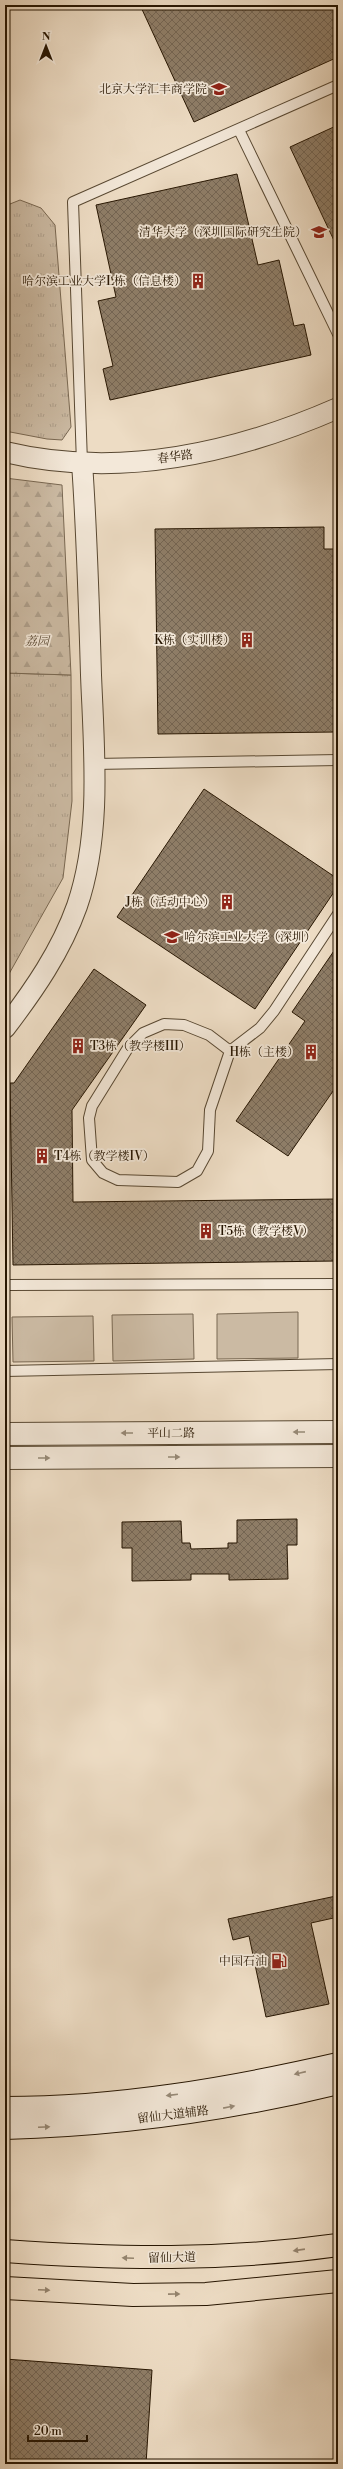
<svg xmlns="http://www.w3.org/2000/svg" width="343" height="2469" viewBox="0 0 343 2469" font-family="'Libre Bodoni','Noto Serif SC',serif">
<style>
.grass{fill:url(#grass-tufts);stroke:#796852}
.forest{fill:url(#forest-firs);stroke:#796852}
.pitch{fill:#cbbaa3;stroke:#796852}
.building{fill:url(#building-cross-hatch);stroke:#271602}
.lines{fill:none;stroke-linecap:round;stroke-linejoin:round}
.service-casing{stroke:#584832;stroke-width:12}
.minor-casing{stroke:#584832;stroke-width:22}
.tertiary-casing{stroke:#584832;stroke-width:24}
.secondary-casing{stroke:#271602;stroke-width:24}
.primary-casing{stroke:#271602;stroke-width:24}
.service{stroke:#f3e8d9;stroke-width:10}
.minor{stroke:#f3e8d9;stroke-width:20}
.tertiary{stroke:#f3e8d9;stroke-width:22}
.secondary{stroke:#f3e8d9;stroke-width:22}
.primary{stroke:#eddcc4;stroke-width:22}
.oneway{fill:#978a78}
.oneway2{fill:#94836d}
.labels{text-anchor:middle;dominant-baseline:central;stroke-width:3.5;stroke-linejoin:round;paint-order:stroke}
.poi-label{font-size:12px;fill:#271602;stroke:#f3e8d9;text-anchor:end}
.street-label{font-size:12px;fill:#271602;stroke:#f3e8d9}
.park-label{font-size:12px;font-style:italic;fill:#584732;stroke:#f3e8d9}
</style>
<defs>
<pattern id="grass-tufts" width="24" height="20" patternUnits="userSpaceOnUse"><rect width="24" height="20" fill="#cbbaa3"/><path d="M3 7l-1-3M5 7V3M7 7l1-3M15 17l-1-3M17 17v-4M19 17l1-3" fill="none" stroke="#ae9f8b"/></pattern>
<pattern id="forest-firs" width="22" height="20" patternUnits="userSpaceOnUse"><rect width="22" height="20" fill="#cbbaa3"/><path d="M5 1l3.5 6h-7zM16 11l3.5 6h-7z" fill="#ae9f8b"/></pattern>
<pattern id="building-cross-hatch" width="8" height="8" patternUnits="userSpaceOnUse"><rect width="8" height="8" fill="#8e7d67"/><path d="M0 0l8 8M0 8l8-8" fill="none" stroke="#746553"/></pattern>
</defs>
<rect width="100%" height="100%" fill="#eddcc4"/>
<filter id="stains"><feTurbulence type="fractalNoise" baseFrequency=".005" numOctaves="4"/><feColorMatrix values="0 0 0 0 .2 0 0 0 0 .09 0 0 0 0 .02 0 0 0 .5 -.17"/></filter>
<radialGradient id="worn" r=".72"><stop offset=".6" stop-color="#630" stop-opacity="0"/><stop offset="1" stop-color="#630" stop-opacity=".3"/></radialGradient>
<g class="grass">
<path d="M20,200L41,208L55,225L71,427L62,440L47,439L5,431V201L10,204Z"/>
<path d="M5,673L71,675L72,801L63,878L5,981Z"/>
</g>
<path class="forest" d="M5,478L62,485L71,675L5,673Z"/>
<g class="pitch">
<path d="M298,1312V1358L217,1359V1314Z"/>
<path d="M193,1314L194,1359L113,1361L112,1315Z"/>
<path d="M93,1316L94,1361L13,1362L12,1317Z"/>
</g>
<g class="building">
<path d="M140,5H338V57L194,122Z"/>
<path d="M338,125V249L290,147Z"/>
<path d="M237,174L258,265L279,260L294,326L304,324L311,355L110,400L103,369L113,366L98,301L116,297L96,205Z"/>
<path d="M324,527V549H338V732L158,734L155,529Z"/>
<path d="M204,789L338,879V886L255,1009L117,917Z"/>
<path d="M338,945V1084L288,1156L236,1121L305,1021L292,1012Z"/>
<path d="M94,969L146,1005L72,1110L73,1202L338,1199V1261L13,1265L10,1083H14Z"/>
<path d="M297,1519V1545H287L288,1579L229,1580V1574H191V1580L132,1581V1548H122V1522L181,1521L182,1543H190L191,1549L228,1548V1543H237V1520Z"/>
<path d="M336,1896L338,1917L311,1923L329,2004L266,2017L249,1936L233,1940L228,1919Z"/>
<path d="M5,2359L152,2370L146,2464H5Z"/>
</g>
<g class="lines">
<defs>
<g id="service">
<path d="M239,130L338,334"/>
<path d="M82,463L73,202L338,85"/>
<path d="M94,764L338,760"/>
<path d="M230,1051L209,1035L184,1025L164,1024L143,1033L128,1048L92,1106L89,1118L92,1160L103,1173L118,1180L178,1182L197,1171L208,1151L210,1110L230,1051L260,1028L274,1011L338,914"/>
<path d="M5,1285L338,1284"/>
<path d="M5,1371L338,1364"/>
</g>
<g id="minor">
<path d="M5,452C118,479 233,454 338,408"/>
<path d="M5,1028C34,990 61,951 77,906C102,833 94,751 91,675C89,604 87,534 82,463"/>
</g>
<g id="tertiary">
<path d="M5,1434L338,1432"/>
<path d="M5,1458L338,1456"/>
</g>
<g id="secondary">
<path d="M5,2108C117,2108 229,2089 338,2064"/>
<path d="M5,2128C118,2125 228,2110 338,2083"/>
</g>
<g id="primary">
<path d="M5,2251C119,2259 224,2261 338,2245"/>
<path d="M5,2288L133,2295L206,2294L338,2281"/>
</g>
</defs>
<use href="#service" class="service-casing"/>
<use href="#minor" class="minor-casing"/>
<use href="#tertiary" class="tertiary-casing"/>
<use href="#secondary" class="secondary-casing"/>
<use href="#primary" class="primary-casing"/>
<use href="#service" class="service"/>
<use href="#minor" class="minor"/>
<use href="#tertiary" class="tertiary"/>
<use href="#secondary" class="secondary"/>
<use href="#primary" class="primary"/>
</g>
<defs><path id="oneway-solid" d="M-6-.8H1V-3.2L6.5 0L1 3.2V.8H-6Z"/></defs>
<g class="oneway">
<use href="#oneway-solid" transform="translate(299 1432) rotate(180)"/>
<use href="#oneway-solid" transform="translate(127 1433) rotate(180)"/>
<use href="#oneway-solid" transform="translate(174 1457)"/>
<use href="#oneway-solid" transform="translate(44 1458)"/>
<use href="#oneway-solid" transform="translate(300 2073) rotate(167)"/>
<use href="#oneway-solid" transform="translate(172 2095) rotate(173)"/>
<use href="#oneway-solid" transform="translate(229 2107) rotate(-11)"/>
<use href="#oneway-solid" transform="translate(44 2127) rotate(-3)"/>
</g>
<g class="oneway2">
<use href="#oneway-solid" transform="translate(299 2250) rotate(172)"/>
<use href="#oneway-solid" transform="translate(128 2258) rotate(-178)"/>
<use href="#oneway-solid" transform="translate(44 2290) rotate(3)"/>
<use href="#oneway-solid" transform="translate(174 2294) rotate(-1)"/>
</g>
<defs>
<symbol id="university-bare" viewBox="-9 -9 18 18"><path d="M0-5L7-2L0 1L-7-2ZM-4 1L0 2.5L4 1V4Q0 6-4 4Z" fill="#8f2418" stroke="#f3e8d9" stroke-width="2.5" paint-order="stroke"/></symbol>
<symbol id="building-bare" viewBox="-9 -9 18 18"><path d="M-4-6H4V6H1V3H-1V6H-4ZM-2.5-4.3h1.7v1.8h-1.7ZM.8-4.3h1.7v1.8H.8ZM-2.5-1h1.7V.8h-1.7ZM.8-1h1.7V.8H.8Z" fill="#8f2418" stroke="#f3e8d9" stroke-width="2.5" paint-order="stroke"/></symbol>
<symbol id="fuel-bare" viewBox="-9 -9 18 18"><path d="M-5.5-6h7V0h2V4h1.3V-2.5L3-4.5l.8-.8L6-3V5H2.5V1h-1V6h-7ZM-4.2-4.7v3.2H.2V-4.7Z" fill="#8f2418" stroke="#f3e8d9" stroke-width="2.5" paint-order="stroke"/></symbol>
</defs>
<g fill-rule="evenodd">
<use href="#university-bare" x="208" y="78" width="22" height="22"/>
<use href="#university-bare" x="308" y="221" width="22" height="22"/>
<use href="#building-bare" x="187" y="270" width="22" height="22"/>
<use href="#building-bare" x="236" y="629" width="22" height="22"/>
<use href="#building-bare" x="216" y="891" width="22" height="22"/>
<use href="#university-bare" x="161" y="926" width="22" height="22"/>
<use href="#building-bare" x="67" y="1035" width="22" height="22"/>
<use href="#building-bare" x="300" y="1041" width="22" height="22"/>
<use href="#building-bare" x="31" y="1145" width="22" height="22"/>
<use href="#building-bare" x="195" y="1220" width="22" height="22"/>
<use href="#fuel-bare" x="268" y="1950" width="22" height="22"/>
</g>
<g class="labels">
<g class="poi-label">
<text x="207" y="89">北京大学汇丰商学院</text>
<text x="307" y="232">清华大学（深圳国际研究生院）</text>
<text x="186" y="281">哈尔滨工业大学L栋（信息楼）</text>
<text x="235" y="640">K栋（实训楼）</text>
<text x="215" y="902">J栋（活动中心）</text>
<text x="184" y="937" text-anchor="start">哈尔滨工业大学（深圳）</text>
<text x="90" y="1046" text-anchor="start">T3栋（教学楼III）</text>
<text x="299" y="1052">H栋（主楼）</text>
<text x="54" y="1156" text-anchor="start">T4栋（教学楼IV）</text>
<text x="218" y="1231" text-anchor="start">T5栋（教学楼V）</text>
<text x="267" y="1961">中国石油</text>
</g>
<g class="street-label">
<text transform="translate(175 457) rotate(-8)">春华路</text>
<text x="171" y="1433">平山二路</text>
<text transform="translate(173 2115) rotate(-7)">留仙大道辅路</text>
<text transform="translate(172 2258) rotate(-1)">留仙大道</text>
</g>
<g class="park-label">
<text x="37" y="641">荔园</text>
</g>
</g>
<rect width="343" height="2469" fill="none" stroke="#eddcc4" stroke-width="20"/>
<rect x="6" y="6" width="331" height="2457" fill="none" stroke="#271602" stroke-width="2"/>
<rect x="10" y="10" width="323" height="2449" fill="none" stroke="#271602"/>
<g transform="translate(46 46)" stroke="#f3e8d9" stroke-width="3" paint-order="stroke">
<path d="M0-3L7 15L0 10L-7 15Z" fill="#271602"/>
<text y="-6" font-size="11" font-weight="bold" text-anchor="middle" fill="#271602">N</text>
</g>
<path d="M28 2435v6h59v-6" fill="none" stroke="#271602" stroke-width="2"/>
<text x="34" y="2435" font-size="12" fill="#271602" stroke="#f3e8d9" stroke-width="3" paint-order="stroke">20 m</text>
<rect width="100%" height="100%" filter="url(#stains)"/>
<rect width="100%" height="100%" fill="url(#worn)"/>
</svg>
